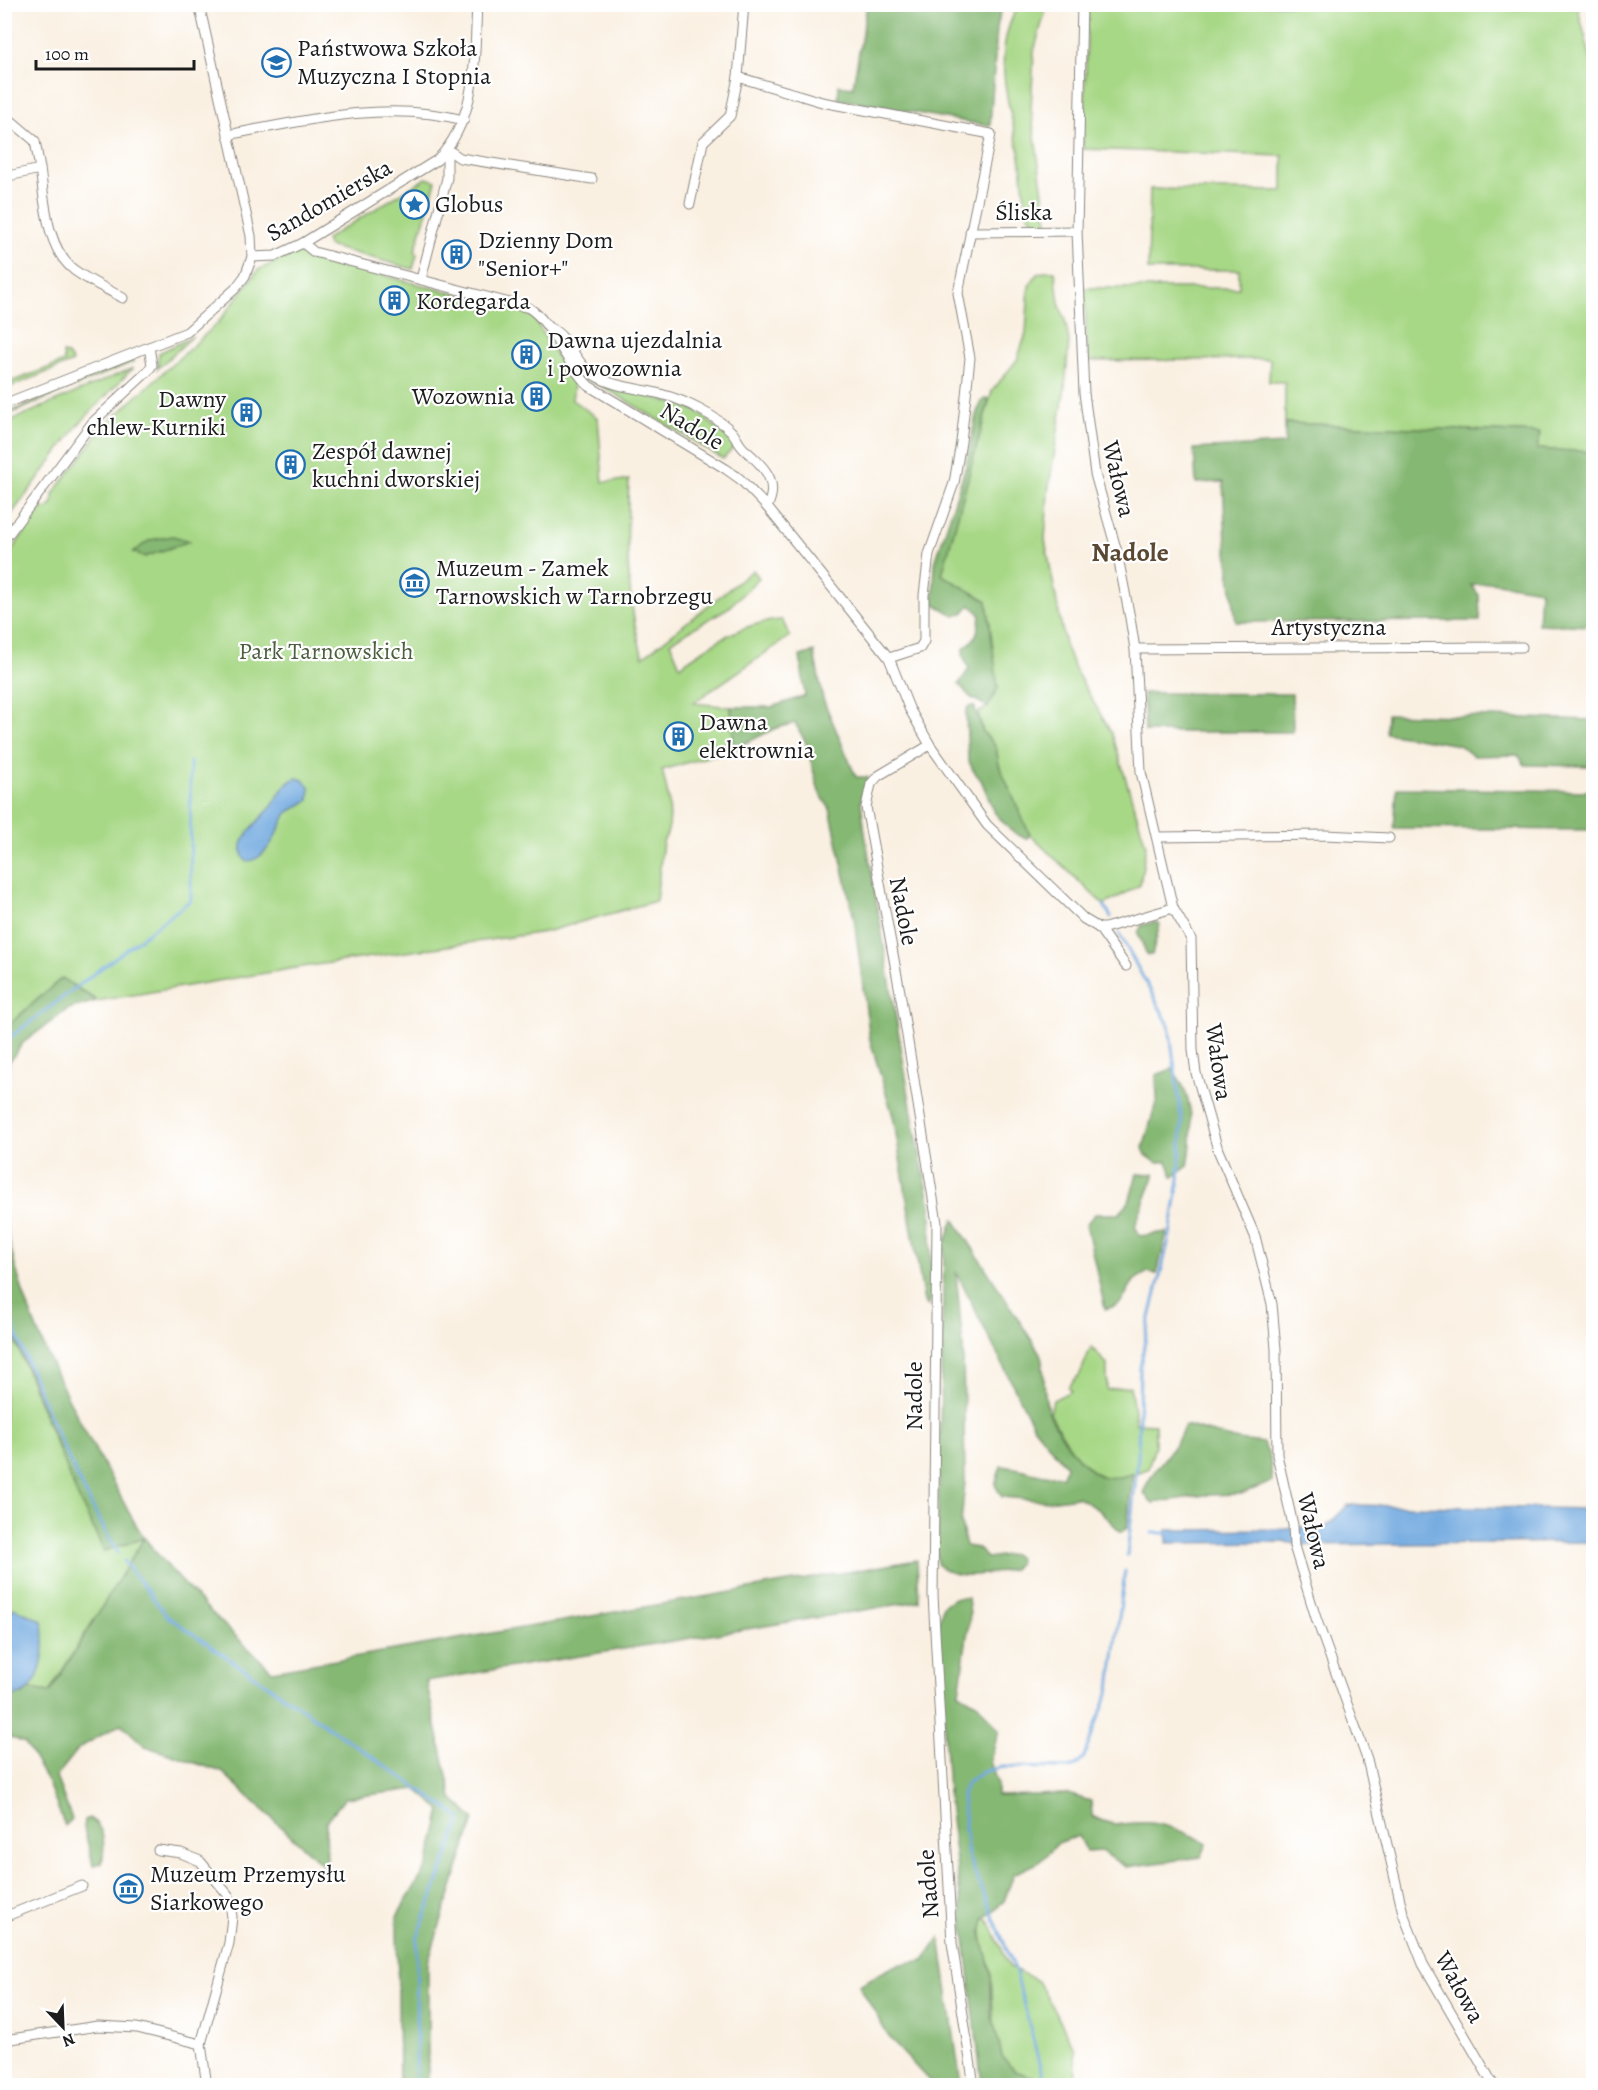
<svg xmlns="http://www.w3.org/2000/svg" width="1598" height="2090" viewBox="0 0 1598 2090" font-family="Alegreya,serif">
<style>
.green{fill:#a7d886;stroke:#627a51;stroke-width:1.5}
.forest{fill:#85b873;stroke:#506a48;stroke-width:1.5}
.water{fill:#6fa8df;stroke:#46627e;stroke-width:1.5}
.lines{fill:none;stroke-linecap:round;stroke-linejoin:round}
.stream{stroke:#6fa8df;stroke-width:3}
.minor-casing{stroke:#8b867f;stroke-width:11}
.minor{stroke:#fff;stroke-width:9}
.labels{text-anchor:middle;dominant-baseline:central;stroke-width:4.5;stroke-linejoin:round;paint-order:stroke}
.poi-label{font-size:24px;fill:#1c1c1c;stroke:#fff;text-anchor:start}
.street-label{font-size:24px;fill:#1c1c1c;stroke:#fff}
.park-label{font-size:24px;fill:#4d5e41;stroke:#fff}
.neighbourhood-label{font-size:26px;font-weight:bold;fill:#5b4833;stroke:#fff}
</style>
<rect width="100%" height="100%" fill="#fff"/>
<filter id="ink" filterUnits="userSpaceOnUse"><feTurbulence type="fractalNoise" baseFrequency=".0167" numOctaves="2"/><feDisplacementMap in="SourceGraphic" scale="12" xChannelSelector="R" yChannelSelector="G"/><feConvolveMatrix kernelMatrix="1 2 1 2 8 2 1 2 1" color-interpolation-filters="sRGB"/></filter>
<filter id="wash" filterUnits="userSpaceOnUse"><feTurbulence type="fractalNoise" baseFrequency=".008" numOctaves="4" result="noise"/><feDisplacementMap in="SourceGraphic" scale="24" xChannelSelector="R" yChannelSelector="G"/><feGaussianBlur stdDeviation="1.35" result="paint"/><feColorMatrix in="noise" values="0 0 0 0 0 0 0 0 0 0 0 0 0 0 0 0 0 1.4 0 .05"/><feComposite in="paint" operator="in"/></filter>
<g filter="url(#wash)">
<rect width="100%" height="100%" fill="#faf0e2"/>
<g class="green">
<path d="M1019,5H1047L1034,51L1031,109L1047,222L1038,225L1028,215C1023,196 1023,175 1020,156C1010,105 989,53 1019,5Z"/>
<path d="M1088,5H1577L1594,71L1593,452L1536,449L1539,433L1285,423V382H1269L1270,359L1088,361L1084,288H1239V270H1148L1150,189L1283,191V156L1083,149Z"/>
<path d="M426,178L436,181L415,251L417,254L413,269L328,246L326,239Z"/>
<path d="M303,249L312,257L531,313L574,385L572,400L598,418L603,482L629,480C626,538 626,602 643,657L753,570L759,578L728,608L670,642L680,666C711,644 742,622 782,620L790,636L693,703L731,707L734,749L662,770C667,788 676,825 663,841L656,901L545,932L302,967L97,1001L62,978L5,1028V560L41,509L49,508L53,503V494L104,426L218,323L258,270Z"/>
<path d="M1047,271H1055L1059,303L1065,320L1069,341L1065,387L1048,492L1045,540L1065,645L1075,670L1112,734L1146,845L1140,885L1104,905L1027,832L999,765L996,747L983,732L978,713L988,707L987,601L941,575L992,391L1017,360L1026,334L1029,286L1037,274Z"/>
<path d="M193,336L157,369L159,353Z"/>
<path d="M63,353L68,355L73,362L5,389V384L64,362Z"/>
<path d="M134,359L133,362L5,416V414Z"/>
<path d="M133,368L78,425L5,523V423Z"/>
<path d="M589,378L696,410L736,445L723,459Z"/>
<path d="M4,1312L52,1435L104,1551L145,1538L49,1692L29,1689C44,1666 45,1647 42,1621L16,1609L5,1608Z"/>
<path d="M1091,1347L1107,1364V1390L1130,1386L1136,1423L1155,1424V1446L1148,1469C1140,1471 1131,1476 1122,1478C1086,1484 1065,1439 1050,1414L1053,1400L1071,1391L1068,1387L1080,1374Z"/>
<path d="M984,1919H988L1010,1967L1038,1981L1051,2004L1075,2050L1076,2085H1039L1037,2078C1030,2076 1020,2075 1014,2071C989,2056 994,1999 991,1974C988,1953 978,1941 984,1919Z"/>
</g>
<g class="forest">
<path d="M867,5H1005L1000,13L997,28L990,126L838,99L839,85L853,87Z"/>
<path d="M986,398L989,400L942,575L987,601L998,688L988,707L970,697L959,684L969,669L963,655L964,648C977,639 979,630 980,614L970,605L963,613L955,616L933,603L935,563L966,466L976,415L981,402Z"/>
<path d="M1285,423L1540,433L1537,449L1593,452V626L1538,624L1540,590L1491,582L1471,585L1479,595L1480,621L1236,622L1226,544L1223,482L1196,483L1194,449L1285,444Z"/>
<path d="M173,536L190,541L145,557L133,552L150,540Z"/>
<path d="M814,652L823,699L856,777H868L861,802L865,833L915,1131L931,1205V1299L928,1306L924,1302L893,1116L870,1040L854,918L830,809L819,792L806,743L795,723L776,728L734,749L731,707H771L805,696L800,656Z"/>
<path d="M1143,693L1292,694L1293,732H1145Z"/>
<path d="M974,706L983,732L996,747L999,765L1030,835L1026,839L1011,831L995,813L981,780L973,770L968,759L966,713L968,707Z"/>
<path d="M1387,714L1593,720V766L1525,765L1518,755L1473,756L1459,745L1386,733Z"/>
<path d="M1397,788L1593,791V830L1394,828Z"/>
<path d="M1155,922L1160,924L1152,955H1147L1138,933L1142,925Z"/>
<path d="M62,978L97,1001L68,1009L23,1043L9,1062L5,1103V1028Z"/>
<path d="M1172,1069C1195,1097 1194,1132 1188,1166L1173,1177L1167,1161L1157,1163L1146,1155L1143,1148L1157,1099L1156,1075Z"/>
<path d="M1137,1174H1155L1135,1226L1140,1236L1167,1232L1157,1274L1148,1272C1144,1275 1138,1277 1135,1280C1122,1294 1129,1304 1105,1309L1086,1224L1095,1214H1119L1129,1202Z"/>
<path d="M4,1208C14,1299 64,1394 108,1473C120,1494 131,1520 146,1540C184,1588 228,1629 272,1671L917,1560L919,1601L426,1681L452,1798L474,1819L428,1962V2085H399L397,1916L428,1865L441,1810L416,1789L345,1798L326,1822L327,1869L222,1772L145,1746L121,1724L79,1748L56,1777L72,1819L65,1826L47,1781L25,1743L5,1735V1696L23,1694L29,1689L50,1692L144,1538L104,1551L77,1495L5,1312Z"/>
<path d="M954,1219L1040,1353C1047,1374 1041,1390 1049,1412C1055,1429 1078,1461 1093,1472C1104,1480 1122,1478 1133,1473L1127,1528L1121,1532L1100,1511L1078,1497L1048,1501L1002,1497L995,1485L1001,1466C1022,1467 1041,1478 1063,1476L1066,1466L1034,1427L956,1272L963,1349L965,1482L961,1523L966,1546L978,1548L987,1558L1013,1554L1017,1557L1019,1562L1013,1569C990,1573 956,1583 937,1564L944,1246Z"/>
<path d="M1185,1425L1238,1440L1263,1443L1270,1457L1272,1482L1241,1494L1205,1495L1153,1503L1143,1493C1154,1464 1174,1454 1185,1425Z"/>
<path d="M954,1598H968L970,1615L959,1693L978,1704L999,1730L990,1761L997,1783V1796L1068,1794L1091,1801L1092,1816C1118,1830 1124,1821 1150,1823C1171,1825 1190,1834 1207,1844L1201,1857L1126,1867L1101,1851L1086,1852L1078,1836L1058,1843L1040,1862L1014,1874L1004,1901L984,1919L981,1933L991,1973V2012L1002,2056L1014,2071L1037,2078L1039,2085H982L948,1793L938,1625L943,1606Z"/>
<path d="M89,1818C106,1827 105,1846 102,1863L93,1865L84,1828L85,1820Z"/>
<path d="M940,1937L961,2085H933L890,2039L859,1985L896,1965L924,1960Z"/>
</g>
<g class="water">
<path d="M296,778L303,780L310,788L309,800L287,813C279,828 267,862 246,861C230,842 261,820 272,806C280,795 282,784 296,778Z"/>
<path d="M1348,1505L1593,1509V1542L1302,1545L1285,1542L1167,1543V1530L1285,1529L1312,1526L1314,1530H1323Z"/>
<path d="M5,1608L16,1609L42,1621C48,1648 43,1700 5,1696Z"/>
</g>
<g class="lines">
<g class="stream">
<path d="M1104,905L1111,917"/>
<path d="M1119,933L1169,1025L1182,1123L1179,1180L1170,1235L1147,1330L1140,1368L1138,1458L1127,1555"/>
<path d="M4,1042L191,900L190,762"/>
<path d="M4,1301C36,1387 71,1474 118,1553"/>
<path d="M1152,1533H1171"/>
<path d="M124,1561L167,1616L461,1818L417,1939L416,2086"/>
<path d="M1045,2086L1015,1969L968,1856L962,1795L966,1784L982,1772L1003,1767L1068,1768L1076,1766L1083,1759L1110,1688L1125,1571"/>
</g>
</g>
</g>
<g filter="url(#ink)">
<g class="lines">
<defs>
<g id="minor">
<path d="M1082,4L1077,231L1084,393L1095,474L1117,552L1130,618L1135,649L1141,772L1173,908L1191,939L1193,1050L1196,1073L1218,1150L1255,1236L1272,1304L1276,1349L1277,1455L1293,1525L1294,1546L1316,1618L1367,1759L1403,1913L1423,1964L1494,2086"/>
<path d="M738,77L822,102L991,134L958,293L970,358L961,442L954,483L929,554L924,595V641L920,648L889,658"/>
<path d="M4,94L8,118L35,141L40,169L4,177"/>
<path d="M228,135C306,120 386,100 464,120"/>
<path d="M447,149L460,158L592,179"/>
<path d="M40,169C45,201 46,248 74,270C89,281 107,289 123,298"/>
<path d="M690,204L703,142L730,116L738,77L744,4"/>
<path d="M970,232L1077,231"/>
<path d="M303,243L314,252L529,308C552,322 565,363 589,386L726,469L740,479L767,507L889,658L909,708L930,745L987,825L1084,919L1099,928H1105L1173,908"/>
<path d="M252,257L275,256L303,243L437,160C478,118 474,60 477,4"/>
<path d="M421,279L447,178V149"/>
<path d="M548,327C571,337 573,362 594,375C615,388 641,388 664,395C684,400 718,417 732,432C737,438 739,445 745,450C764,466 780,482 767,507"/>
<path d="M4,404L187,332L235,289L245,276L252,257L251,236L199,4"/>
<path d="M4,540L92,423L148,371L152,365L149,347"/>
<path d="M1135,649L1522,647"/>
<path d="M930,745L878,776L871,784L866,807L900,992L937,1223L933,1595L952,1943L974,2086"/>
<path d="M1157,837L1325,835L1389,838"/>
<path d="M1099,928L1126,966"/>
<path d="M158,1850L181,1853L200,1861L229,1896L232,1917L229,1943L201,2044L207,2086"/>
<path d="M4,1917L82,1886"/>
<path d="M4,2040L98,2026L137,2028L201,2044"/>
</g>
</defs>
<use href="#minor" class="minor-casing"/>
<use href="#minor" class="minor"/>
</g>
</g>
<defs>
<symbol id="school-ring" viewBox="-11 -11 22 22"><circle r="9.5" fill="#fff" stroke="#1f6fb2" stroke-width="1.5"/><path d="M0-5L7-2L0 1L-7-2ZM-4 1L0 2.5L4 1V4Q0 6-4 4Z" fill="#1f6fb2"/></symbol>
<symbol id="sight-ring" viewBox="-11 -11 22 22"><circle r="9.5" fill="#fff" stroke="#1f6fb2" stroke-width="1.5"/><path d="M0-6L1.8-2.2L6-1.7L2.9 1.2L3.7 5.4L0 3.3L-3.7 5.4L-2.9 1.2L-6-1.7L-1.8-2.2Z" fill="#1f6fb2"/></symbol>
<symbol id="building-ring" viewBox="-11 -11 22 22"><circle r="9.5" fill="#fff" stroke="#1f6fb2" stroke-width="1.5"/><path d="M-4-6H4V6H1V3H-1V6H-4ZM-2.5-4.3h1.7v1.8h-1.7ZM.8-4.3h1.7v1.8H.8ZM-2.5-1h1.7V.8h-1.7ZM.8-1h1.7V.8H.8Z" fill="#1f6fb2"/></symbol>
<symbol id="museum-ring" viewBox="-11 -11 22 22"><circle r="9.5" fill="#fff" stroke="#1f6fb2" stroke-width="1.5"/><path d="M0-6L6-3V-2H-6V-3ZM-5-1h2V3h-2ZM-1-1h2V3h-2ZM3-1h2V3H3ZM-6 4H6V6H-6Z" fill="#1f6fb2"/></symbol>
</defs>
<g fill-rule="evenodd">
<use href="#school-ring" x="260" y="46" width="33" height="33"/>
<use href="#sight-ring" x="398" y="188" width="33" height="33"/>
<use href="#building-ring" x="440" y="238" width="33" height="33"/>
<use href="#building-ring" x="378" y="284" width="33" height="33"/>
<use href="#building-ring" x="510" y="338" width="33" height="33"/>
<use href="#building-ring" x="520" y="380" width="33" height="33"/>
<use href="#building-ring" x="230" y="396" width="33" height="33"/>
<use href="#building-ring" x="274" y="448" width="33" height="33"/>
<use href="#museum-ring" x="398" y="566" width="33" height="33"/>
<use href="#building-ring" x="662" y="720" width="33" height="33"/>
<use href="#museum-ring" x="112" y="1872" width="33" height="33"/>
</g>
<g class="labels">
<g class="poi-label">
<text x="297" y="48">Państwowa Szkoła<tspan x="297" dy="28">Muzyczna I Stopnia</tspan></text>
<text x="435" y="204">Globus</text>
<text x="478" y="240">Dzienny Dom<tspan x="478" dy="28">"Senior+"</tspan></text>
<text x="416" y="301">Kordegarda</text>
<text x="547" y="340">Dawna ujezdalnia<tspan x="547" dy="28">i powozownia</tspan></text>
<text x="515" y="396" text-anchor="end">Wozownia</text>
<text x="226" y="399" text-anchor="end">Dawny<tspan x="226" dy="28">chlew-Kurniki</tspan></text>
<text x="312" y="451">Zespół dawnej<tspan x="312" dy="28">kuchni dworskiej</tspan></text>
<text x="436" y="568">Muzeum - Zamek<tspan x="436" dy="28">Tarnowskich w Tarnobrzegu</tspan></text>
<text x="699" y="722">Dawna<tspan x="699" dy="28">elektrownia</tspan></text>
<text x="150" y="1874">Muzeum Przemysłu<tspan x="150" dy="28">Siarkowego</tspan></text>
</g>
<g class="street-label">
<text transform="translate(329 200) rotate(-30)">Sandomierska</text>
<text x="1024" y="212">Śliska</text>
<text transform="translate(692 426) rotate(31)">Nadole</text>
<text transform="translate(1119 479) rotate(77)">Wałowa</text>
<text x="1329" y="627">Artystyczna</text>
<text transform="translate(904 911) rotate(79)">Nadole</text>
<text transform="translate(1219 1062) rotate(82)">Wałowa</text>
<text transform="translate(914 1396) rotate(-90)">Nadole</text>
<text transform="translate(1314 1531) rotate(77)">Wałowa</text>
<text transform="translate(928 1884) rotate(-94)">Nadole</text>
<text transform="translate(1460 1987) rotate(61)">Wałowa</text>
</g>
<g class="park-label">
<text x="326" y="651">Park Tarnowskich</text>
</g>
<g class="neighbourhood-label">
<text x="1130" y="552">Nadole</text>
</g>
</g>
<rect width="1598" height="2090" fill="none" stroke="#fff" stroke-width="24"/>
<g transform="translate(63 2027) rotate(157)" stroke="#ffffff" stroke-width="4.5" paint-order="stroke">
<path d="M0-4.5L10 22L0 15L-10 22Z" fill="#1c1c1c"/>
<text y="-9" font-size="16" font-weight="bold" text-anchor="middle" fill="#1c1c1c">N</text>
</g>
<path d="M36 60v9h158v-9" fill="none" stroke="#1c1c1c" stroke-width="3"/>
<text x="45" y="60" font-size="18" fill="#1c1c1c" stroke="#ffffff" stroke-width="4.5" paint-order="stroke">100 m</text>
</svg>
